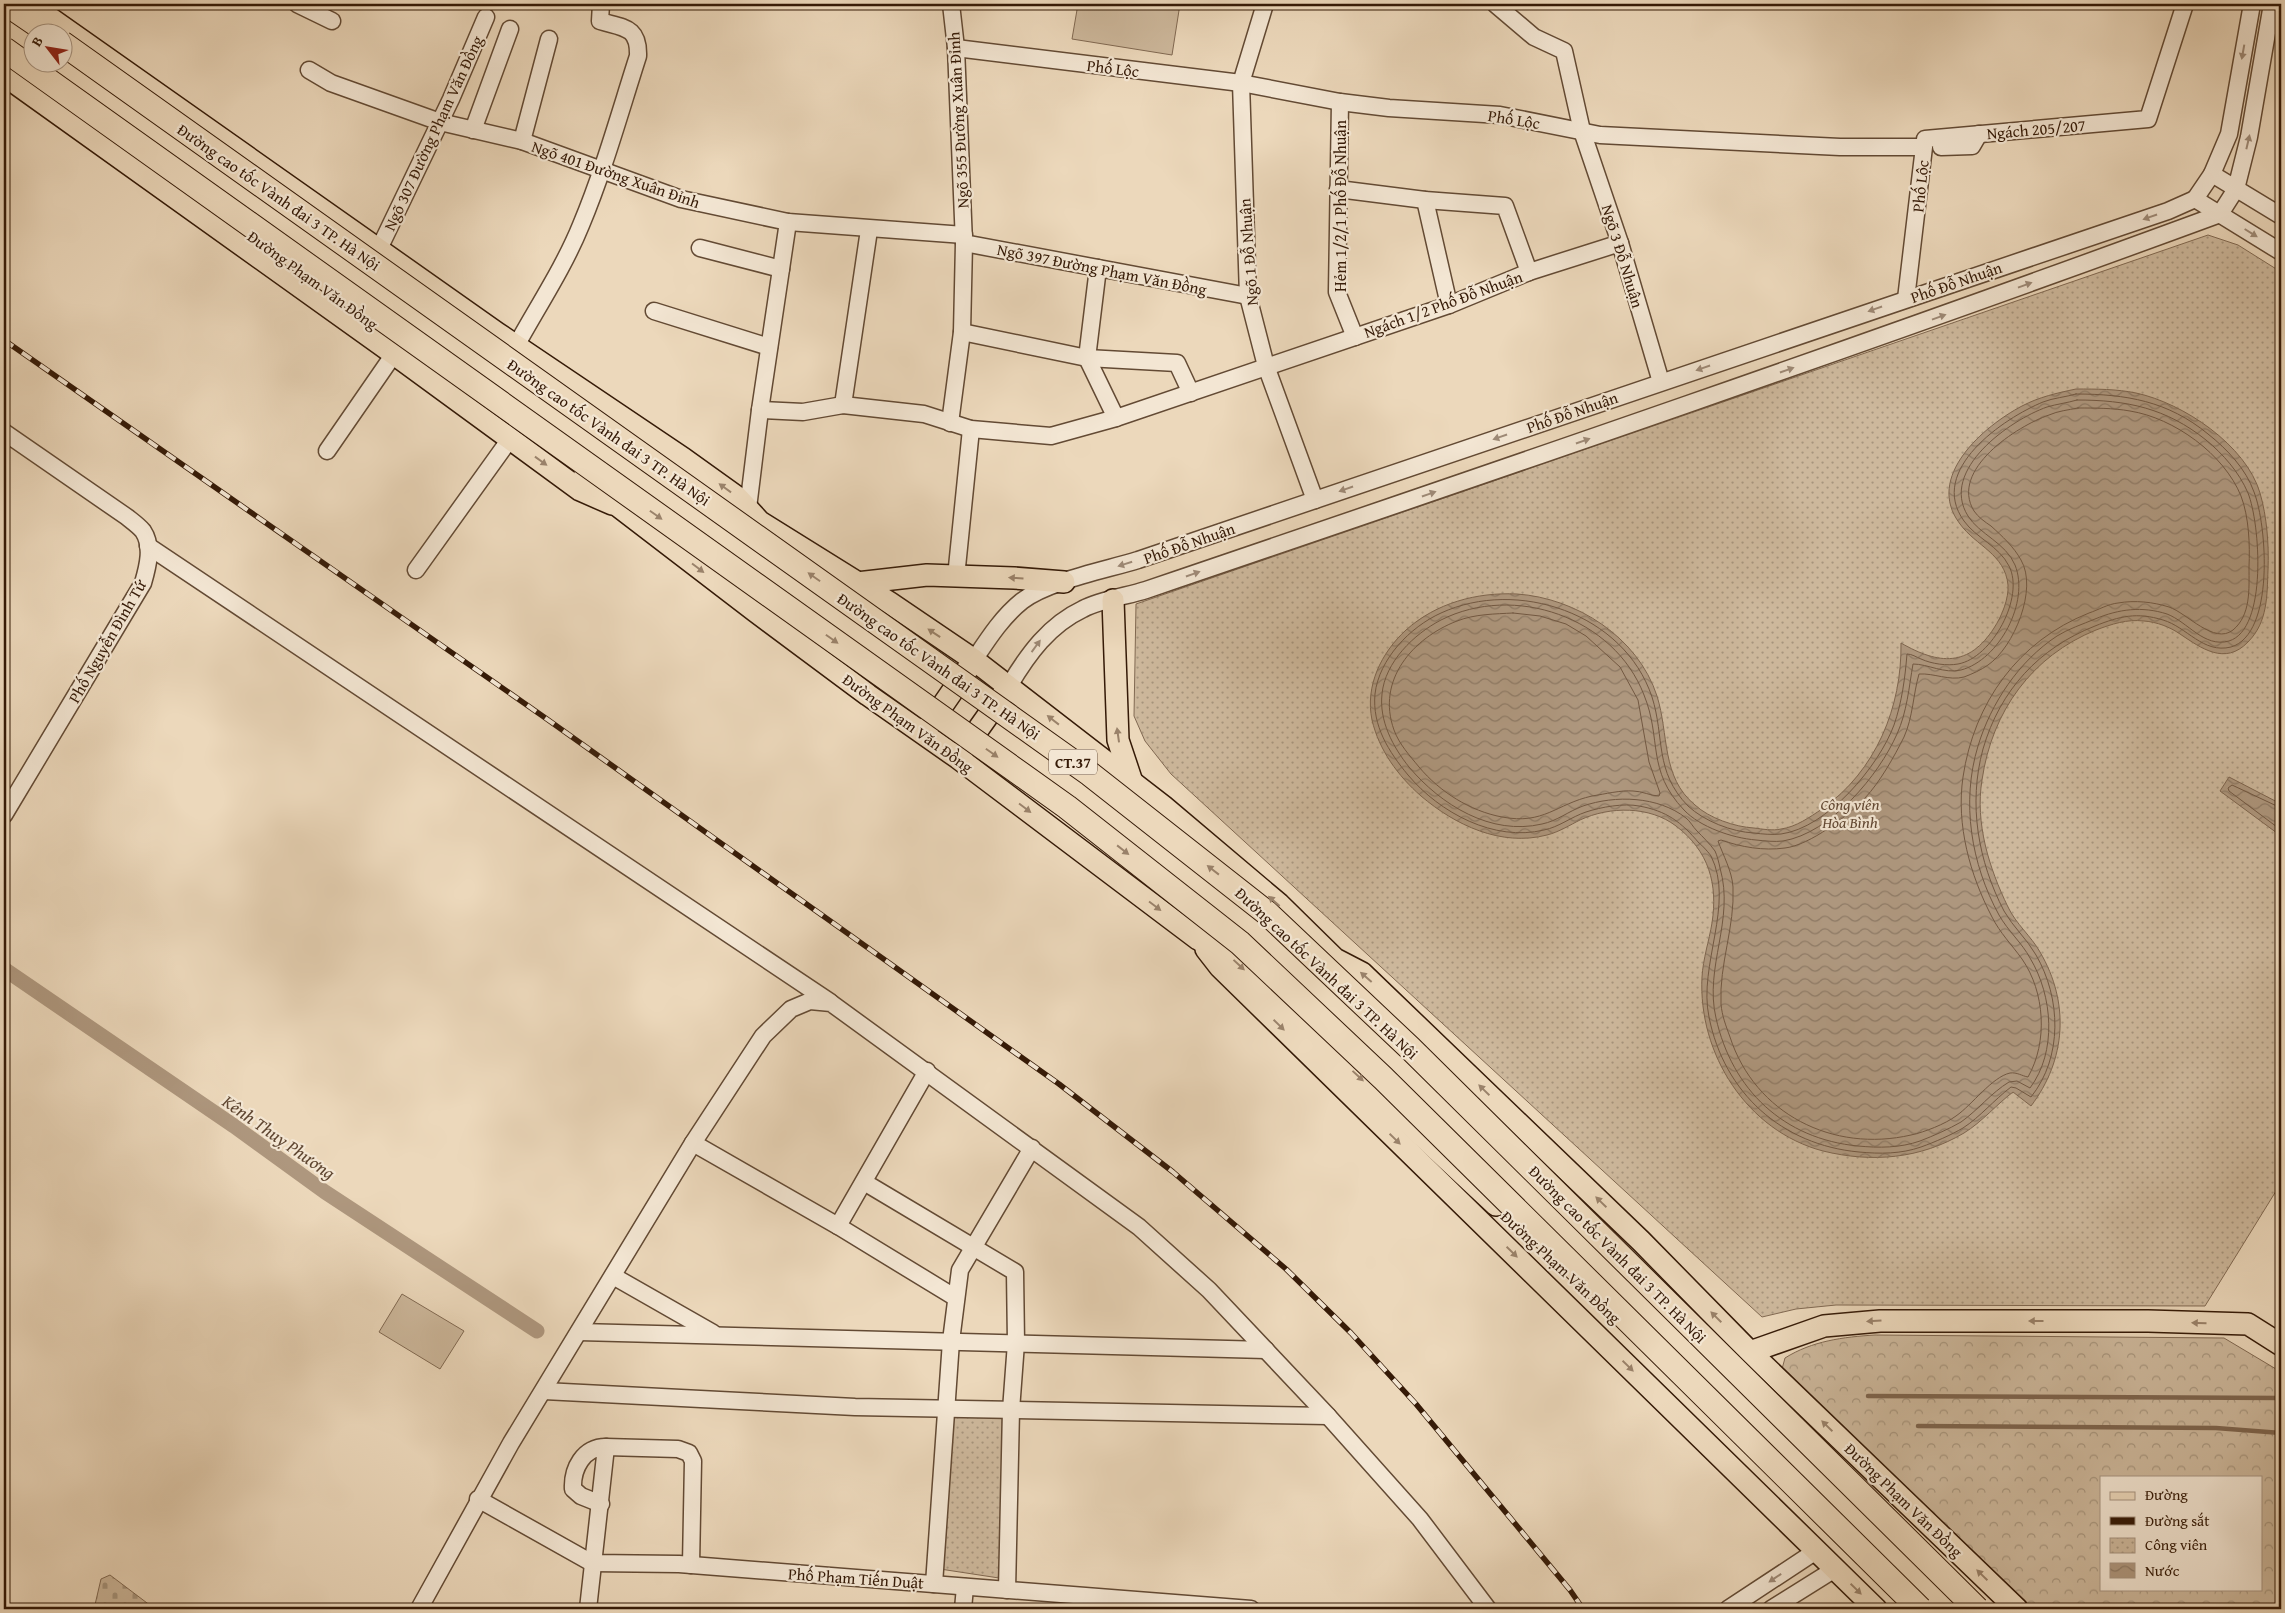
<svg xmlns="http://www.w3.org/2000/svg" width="2285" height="1613" viewBox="0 0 2285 1613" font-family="'Gentium Book Plus',serif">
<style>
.forest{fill:url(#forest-crowns);stroke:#816952;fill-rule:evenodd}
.cemetery{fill:url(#cemetery-stones);stroke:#816952}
.park{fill:url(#park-dots);stroke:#816952}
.pitch{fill:#cdb89c;stroke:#816952}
.water{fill:url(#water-waves);stroke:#7e654e}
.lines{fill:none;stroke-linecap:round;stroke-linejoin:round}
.shore{stroke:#725842;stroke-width:1}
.stream{stroke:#7e654e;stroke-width:4.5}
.canal{stroke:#ae977e;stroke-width:15}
.minor-casing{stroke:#634a34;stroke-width:19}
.major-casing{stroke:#351a07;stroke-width:24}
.highway-casing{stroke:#351a07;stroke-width:26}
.minor{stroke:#f3e6d3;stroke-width:16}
.major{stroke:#ecd8bb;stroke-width:21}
.highway{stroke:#ecd8bb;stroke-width:24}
.rail-casing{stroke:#351a07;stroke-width:5.5}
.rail{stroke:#f3e6d3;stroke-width:4;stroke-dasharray:11;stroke-linecap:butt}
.highway-bridge-casing{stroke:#351a07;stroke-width:26;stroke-linecap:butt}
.highway-bridge{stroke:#ecd8bb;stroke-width:24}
.oneway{fill:#9e8a77}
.oneway2{fill:#9a826a}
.labels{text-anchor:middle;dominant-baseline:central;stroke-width:4.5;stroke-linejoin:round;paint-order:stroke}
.shield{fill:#f3e6d3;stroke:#6e5744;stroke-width:1}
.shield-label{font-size:15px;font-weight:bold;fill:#351a07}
.street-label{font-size:16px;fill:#351a07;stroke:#f3e6d3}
.park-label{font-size:16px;font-style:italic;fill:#634934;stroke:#f3e6d3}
.water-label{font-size:18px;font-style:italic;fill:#5f4631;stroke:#f3e6d3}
</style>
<defs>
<pattern id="forest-crowns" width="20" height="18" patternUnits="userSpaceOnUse" patternTransform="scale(1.25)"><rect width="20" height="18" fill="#cdb89c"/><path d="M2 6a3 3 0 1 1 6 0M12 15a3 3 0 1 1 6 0" fill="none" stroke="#a7957d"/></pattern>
<pattern id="cemetery-stones" width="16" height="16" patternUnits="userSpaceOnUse" patternTransform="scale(1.25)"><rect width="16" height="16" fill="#cdb89c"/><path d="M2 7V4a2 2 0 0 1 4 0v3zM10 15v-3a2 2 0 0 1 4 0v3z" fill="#a7957d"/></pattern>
<pattern id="park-dots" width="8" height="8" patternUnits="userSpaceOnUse" patternTransform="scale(1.25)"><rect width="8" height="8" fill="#cdb89c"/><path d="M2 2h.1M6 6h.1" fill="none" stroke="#a7957d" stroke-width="1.8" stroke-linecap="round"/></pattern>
<pattern id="water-waves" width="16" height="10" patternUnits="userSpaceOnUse" patternTransform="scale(1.25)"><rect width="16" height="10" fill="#ae977e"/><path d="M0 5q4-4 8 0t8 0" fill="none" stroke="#8e7a65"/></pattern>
</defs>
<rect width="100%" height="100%" fill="#ecd8bb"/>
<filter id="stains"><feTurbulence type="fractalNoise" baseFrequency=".004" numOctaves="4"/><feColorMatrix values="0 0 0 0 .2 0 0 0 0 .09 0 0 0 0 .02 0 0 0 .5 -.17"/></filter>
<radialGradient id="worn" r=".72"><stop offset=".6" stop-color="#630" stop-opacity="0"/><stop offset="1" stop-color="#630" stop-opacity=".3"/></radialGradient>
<path class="forest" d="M1875,1335L2224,1338L2281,1372V1609H2025L1782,1369L1785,1358C1812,1341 1843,1337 1875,1335ZM2101,1477H2261V1589H2101Z"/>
<path class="cemetery" d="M110,1575L155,1609H94L101,1579Z"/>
<g class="park">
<path d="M2208,235L2238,245L2281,272V1183L2205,1306L1836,1305L1796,1309L1762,1317L1171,774L1145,741L1134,716L1136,604Z"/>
<path d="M952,1413L1008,1415L999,1578L940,1569Z"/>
</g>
<g class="pitch">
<path d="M1078,4H1180L1172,55L1072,39Z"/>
<path d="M402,1294L464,1331L440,1369L379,1332Z"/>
</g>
<g class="water">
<path d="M2076,389C2096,389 2117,389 2136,393C2183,403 2246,445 2260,493C2267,517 2269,545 2268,570C2267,595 2268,622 2248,642C2225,666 2201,648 2180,634C2170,627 2157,622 2144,621C2127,619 2112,624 2096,630C2032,656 1992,711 1982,780C1975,823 1989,868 2008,907C2016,924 2031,936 2040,952C2070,1003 2066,1060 2031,1106L2013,1092C1997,1104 1982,1122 1964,1133C1920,1159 1872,1163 1823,1151C1747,1131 1698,1054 1702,977C1703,959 1709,941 1712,923C1718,884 1709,851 1676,826C1650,806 1610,806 1580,820C1570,825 1559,832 1547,835C1501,847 1455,825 1421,796C1398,776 1379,750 1372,720C1365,686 1381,653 1406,630C1436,603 1477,592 1517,594C1576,598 1638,637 1657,696C1669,734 1661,777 1695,805C1709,818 1735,827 1754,828C1762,829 1773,831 1781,829C1796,827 1810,817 1822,809C1876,771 1902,707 1901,643C1939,665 1969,667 1994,628C2002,616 2009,598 2008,585C2005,554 1976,546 1960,524C1924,477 1984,426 2022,406C2039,397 2057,393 2076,389Z"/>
<path d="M2229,777L2281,804V836L2220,791Z"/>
</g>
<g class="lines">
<g class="shore">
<path d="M2076,394C2126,394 2168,401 2208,434C2227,449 2246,469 2254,492C2267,525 2275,634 2231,647C2203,654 2187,627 2163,620C2137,612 2120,616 2095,626C2039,648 2000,690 1983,749C1968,804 1978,861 2004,911C2013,927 2027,939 2036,955C2061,998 2063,1057 2031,1097L2016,1088L2011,1087C1994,1100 1980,1117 1963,1128C1951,1135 1935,1142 1921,1147C1901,1154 1880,1154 1859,1152C1782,1145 1724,1093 1709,1017C1698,965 1735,904 1711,856C1710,854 1701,844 1699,843C1681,822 1667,811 1639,806C1624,803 1601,807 1586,812C1571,817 1559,827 1544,830C1494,842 1440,813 1408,775C1389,752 1372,726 1375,694C1379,659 1410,627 1441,613C1517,578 1624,613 1652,697C1665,738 1654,771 1688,806C1704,821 1732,832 1754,833C1762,834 1772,835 1781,834C1827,828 1879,766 1894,725C1902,702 1905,678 1907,654C1912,654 1916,657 1921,659C1932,664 1947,666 1958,664C1992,658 2025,597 2009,566C1999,546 1976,538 1964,521C1927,470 2004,418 2043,402C2053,398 2066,397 2076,394Z"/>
<path d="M2077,400C2127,400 2166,408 2206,440C2223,454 2239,472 2248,493C2260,523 2268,629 2229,641C2204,648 2188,622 2167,614C2142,606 2119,609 2095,619C2083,624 2068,629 2057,636C2019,661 1991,703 1978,746C1961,802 1971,864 1999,915C2008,931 2022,943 2030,958C2053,996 2057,1052 2030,1088L2017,1081L2009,1082C1991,1093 1978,1110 1961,1122C1949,1129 1933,1136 1920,1141C1900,1148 1879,1148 1858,1146C1784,1139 1732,1090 1716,1018C1704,967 1735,920 1720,868C1719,863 1717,855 1715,851C1710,844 1703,837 1697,831C1693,827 1690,821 1686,818C1658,796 1615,795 1583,806C1569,811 1557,821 1542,824C1491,836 1441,805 1409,767C1393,747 1379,721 1382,694C1385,662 1414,634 1441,620C1514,583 1614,617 1644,695C1662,739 1646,770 1684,810C1700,827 1732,838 1756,840C1765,841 1775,842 1783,841C1831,833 1879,775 1897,734C1907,712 1909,687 1913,664C1928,664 1944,674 1961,670C1999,660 2030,602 2015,565C2006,543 1979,534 1968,516C1939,470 2010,420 2047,407C2057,404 2067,403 2077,400Z"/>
<path d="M2078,408C2095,408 2113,408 2130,411C2174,418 2224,454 2241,496C2249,517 2250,545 2249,567C2249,589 2251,615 2233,630C2214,645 2187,613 2169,607C2153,602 2135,600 2118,603C2108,604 2098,610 2089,613C2018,641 1974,703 1963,777C1956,825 1970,875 1992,917C2000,933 2012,945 2022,959C2045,992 2048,1042 2028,1077C2022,1076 2017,1072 2010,1073C1992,1077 1972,1105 1956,1116C1945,1124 1925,1132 1911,1135C1833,1153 1755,1114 1730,1037C1726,1026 1722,1016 1721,1004C1719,964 1735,927 1733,887C1732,871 1723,855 1718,841L1721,840C1741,847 1763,851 1785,848C1810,845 1848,816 1865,798C1880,782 1894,757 1904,737C1913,717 1913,695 1919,674C1934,673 1949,681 1964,677C1972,674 1981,670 1988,665C2014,647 2038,589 2021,560C2014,547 2002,536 1991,526C1985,522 1978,517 1974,511C1949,470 2017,426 2049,415C2058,411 2068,410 2078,408Z"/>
<path d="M1513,613L1540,616L1566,624L1586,636L1620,667L1638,700L1649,762L1660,793L1659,796C1651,796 1642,791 1633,791C1621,790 1605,794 1592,796C1556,804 1544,825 1502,817C1470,811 1440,792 1419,767C1410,756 1399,744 1394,730C1376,680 1413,638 1457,621C1475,614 1495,614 1513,613Z"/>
<path d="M2281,808L2232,785L2228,788L2229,791L2281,830"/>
</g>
<g class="stream">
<path d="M1868,1396L2281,1398"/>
<path d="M1918,1426L2216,1428L2281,1433"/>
</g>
<path class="canal" d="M4,969L234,1126L325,1192L537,1331"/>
<defs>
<g id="minor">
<path d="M297,4L332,21"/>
<path d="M951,4L956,48L964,243L1248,296"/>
<path d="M1265,4L1241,83L1248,296L1266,366L1315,500"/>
<path d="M1495,4L1534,37L1564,51L1582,131L1620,243L1661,382"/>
<path d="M956,48L1241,83L1340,102L1389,108L1500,115L1600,135L1840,147H1924L1906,299"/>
<path d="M309,70L331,83L440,122L522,141L681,199L788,222L964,235"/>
<path d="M1340,102L1337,292L1355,337"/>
<path d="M473,130L510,29"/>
<path d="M1925,139L2148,119L2185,4"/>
<path d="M522,141L549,39"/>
<path d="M1941,147L1972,146L1979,134"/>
<path d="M2212,174L2281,216"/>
<path d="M1338,189L1425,200L1505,206L1529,272"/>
<path d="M2195,199L2212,174L2229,134L2252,4"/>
<path d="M2195,199L2281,252"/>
<path d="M1425,200L1449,305"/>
<path d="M2220,214L2236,189L2249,137L2272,4"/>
<path d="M700,248L781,269"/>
<path d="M379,249L451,99L486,17"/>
<path d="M1098,268L1087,358L1116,418"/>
<path d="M654,311L769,347"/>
<path d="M962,332L1087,358L1177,363L1191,393"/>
<path d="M516,346C538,306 564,267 581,225C604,170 620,112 638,56C639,26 623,28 600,21L601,4"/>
<path d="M843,405L869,230"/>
<path d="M760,410L803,412L843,405L924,414L971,429L1051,436L1116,418L1449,305L1529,272L1620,243"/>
<path d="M950,423L962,332L964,243"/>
<path d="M4,432L127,517C132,521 139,526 143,531C153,546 148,566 143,583L4,815"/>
<path d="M327,451L394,354"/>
<path d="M748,508L760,410L788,222"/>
<path d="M148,546L830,1002"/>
<path d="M416,570L510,439"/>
<path d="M956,577L971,429"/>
<path d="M974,660C988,639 1002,617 1022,601C1048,581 1106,570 1138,560L2168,211L2195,199"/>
<path d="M1009,686C1028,654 1049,625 1083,609C1100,600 1127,596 1146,590C1505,468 1864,345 2220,214"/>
<path d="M693,1143L838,1226L956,1298"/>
<path d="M864,1182L1015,1272L1016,1343L1011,1410L1007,1590"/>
<path d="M838,1226L927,1071"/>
<path d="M613,1276L713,1333"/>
<path d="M579,1332L1266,1350"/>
<path d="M544,1391L855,1407L1328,1416"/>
<path d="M478,1499L592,1563L679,1564L1251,1609"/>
<path d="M601,1504L581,1496L573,1489C572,1469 583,1447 606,1447L678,1449L689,1453L693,1461L691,1565"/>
<path d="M934,1584L951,1341L960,1270L1032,1148"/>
<path d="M419,1609L511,1443L693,1143L763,1036L791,1009L810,1001L831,1003L1139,1227L1209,1290L1328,1416L1420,1519L1488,1609"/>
<path d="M588,1609L606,1447"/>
<path d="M963,1609L965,1587"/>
<path d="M1728,1609L1816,1551"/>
<path d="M1771,1609L1835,1569"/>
</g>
<g id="major">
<path d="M30,4L497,333L684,459L737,497L760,522L890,603L974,660L1163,806L1279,904L1335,959L1362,973L1641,1241L1750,1352L2017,1609"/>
<path d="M4,75L394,354L580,490L612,504"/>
<path d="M585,472L618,506L755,611L868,695L958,758L1198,939L1228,955L1496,1205"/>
<path d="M857,583L927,575L1014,578L1064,582"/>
<path d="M1113,600L1118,740L1132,782"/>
<path d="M927,728L969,667"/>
<path d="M962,752L1004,693"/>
<path d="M1206,949L1220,967L1876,1609"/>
<path d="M1750,1352L1824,1326L1880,1321H2148L2248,1324L2281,1345"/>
</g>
<path id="highway" d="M7,4L48,32"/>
</defs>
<use href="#minor" class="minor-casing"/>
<use href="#major" class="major-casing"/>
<use href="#highway" class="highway-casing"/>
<use href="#minor" class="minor"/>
<use href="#major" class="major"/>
<use href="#highway" class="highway"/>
<defs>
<path id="rail" d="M4,340L544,717L1059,1084L1173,1172L1286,1269L1351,1333L1416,1404L1570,1590L1583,1609"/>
</defs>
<use href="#rail" class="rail-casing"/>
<use href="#rail" class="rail"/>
<defs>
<g id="highway-bridge">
<path d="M62,43L1090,774L1267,913L1411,1049L1977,1609"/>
<path d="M4,49L1067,807L1240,943L1383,1078L1920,1609"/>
</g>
</defs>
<use href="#highway-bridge" class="highway-bridge-casing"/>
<use href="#highway-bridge" class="highway-bridge"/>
</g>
<defs><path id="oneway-solid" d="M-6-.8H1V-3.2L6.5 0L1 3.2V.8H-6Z" transform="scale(1.25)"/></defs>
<g class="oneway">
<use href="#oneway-solid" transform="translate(2243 52) rotate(100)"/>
<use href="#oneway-solid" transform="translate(2248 142) rotate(-77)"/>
<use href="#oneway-solid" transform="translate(2150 217) rotate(161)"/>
<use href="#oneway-solid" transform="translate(2251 233) rotate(32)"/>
<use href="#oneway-solid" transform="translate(2025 285) rotate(-20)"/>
<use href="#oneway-solid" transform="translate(1875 309) rotate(161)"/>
<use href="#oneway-solid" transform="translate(1939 317) rotate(-20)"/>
<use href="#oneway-solid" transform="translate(1703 368) rotate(161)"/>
<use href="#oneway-solid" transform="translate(1787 370) rotate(-19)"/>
<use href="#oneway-solid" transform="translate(1500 437) rotate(161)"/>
<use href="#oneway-solid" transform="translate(1583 441) rotate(-19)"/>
<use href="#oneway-solid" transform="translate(1346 489) rotate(161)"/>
<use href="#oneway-solid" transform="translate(1429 494) rotate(-19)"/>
<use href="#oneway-solid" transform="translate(1125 564) rotate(163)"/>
<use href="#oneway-solid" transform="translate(1193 574) rotate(-19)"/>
<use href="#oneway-solid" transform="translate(1036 646) rotate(-54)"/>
<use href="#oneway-solid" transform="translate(1775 1578) rotate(146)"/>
</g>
<g class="oneway2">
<use href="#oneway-solid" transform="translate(541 461) rotate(36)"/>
<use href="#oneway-solid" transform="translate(725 488) rotate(-144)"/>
<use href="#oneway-solid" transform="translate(656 515) rotate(35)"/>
<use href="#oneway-solid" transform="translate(698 568) rotate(37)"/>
<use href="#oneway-solid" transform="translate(814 577) rotate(-145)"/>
<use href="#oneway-solid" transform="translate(1016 578) rotate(-177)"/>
<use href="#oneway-solid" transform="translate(934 633) rotate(-146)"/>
<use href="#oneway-solid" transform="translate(832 639) rotate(35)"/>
<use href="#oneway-solid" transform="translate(1053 720) rotate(-142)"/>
<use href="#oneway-solid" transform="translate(1118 735) rotate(-98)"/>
<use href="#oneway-solid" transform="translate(992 753) rotate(35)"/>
<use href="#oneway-solid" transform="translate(1025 808) rotate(37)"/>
<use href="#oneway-solid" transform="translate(1123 850) rotate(38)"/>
<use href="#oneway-solid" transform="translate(1213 870) rotate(-142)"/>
<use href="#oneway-solid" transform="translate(1274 901) rotate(-139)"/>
<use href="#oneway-solid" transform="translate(1155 906) rotate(37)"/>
<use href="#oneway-solid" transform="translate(1239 965) rotate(43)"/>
<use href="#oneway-solid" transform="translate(1366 977) rotate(-139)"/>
<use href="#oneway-solid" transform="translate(1279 1025) rotate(44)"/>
<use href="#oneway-solid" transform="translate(1358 1076) rotate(43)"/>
<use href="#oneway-solid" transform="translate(1484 1090) rotate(-136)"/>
<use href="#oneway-solid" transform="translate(1395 1139) rotate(44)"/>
<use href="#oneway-solid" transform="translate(1601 1202) rotate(-136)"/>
<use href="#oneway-solid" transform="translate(1512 1252) rotate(44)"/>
<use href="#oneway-solid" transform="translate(1716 1317) rotate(-135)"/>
<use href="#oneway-solid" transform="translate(1874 1321) rotate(176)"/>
<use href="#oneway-solid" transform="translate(2036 1321) rotate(-180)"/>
<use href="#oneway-solid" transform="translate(2199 1323) rotate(-178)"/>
<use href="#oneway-solid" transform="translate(1628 1366) rotate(44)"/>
<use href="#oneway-solid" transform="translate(1827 1426) rotate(-136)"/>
<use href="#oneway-solid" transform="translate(1982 1575) rotate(-136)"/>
<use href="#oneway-solid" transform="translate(1856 1589) rotate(44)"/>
</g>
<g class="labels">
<rect class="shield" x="1049" y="749.5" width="48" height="25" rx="4"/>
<g class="shield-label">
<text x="1073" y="762">CT.37</text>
</g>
<g class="street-label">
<text transform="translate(1113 68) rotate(7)">Phố Lộc</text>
<text transform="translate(1514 119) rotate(9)">Phố Lộc</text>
<text transform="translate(958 120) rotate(-93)">Ngõ 355 Đường Xuân Đỉnh</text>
<text transform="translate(2036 129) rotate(-5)">Ngách 205/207</text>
<text transform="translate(433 133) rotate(-65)">Ngõ 307 Đường Phạm Văn Đồng</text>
<text transform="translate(616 174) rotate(19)">Ngõ 401 Đường Xuân Đỉnh</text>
<text transform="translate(1920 186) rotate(-84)">Phố Lộc</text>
<text transform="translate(279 197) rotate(35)">Đường cao tốc Vành đai 3 TP. Hà Nội</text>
<text transform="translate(1340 206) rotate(-90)">Hẻm 1/2/1 Phố Đỗ Nhuận</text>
<text transform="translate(1248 252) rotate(-94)">Ngõ 1 Đỗ Nhuận</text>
<text transform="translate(1623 256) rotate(73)">Ngõ 3 Đỗ Nhuận</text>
<text transform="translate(1102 269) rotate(11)">Ngõ 397 Đường Phạm Văn Đồng</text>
<text transform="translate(313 280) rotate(36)">Đường Phạm Văn Đồng</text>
<text transform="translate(1956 282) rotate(-19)">Phố Đỗ Nhuận</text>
<text transform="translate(1443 304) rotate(-20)">Ngách 1/2 Phố Đỗ Nhuận</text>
<text transform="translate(1572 412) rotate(-19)">Phố Đỗ Nhuận</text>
<text transform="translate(609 432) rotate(35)">Đường cao tốc Vành đai 3 TP. Hà Nội</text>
<text transform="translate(1189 543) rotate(-19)">Phố Đỗ Nhuận</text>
<text transform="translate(107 641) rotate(-60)">Phố Nguyễn Đình Tứ</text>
<text transform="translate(939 666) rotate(35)">Đường cao tốc Vành đai 3 TP. Hà Nội</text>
<text transform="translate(908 723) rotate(36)">Đường Phạm Văn Đồng</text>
<text transform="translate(1327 973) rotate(43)">Đường cao tốc Vành đai 3 TP. Hà Nội</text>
<text transform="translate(1618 1254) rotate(45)">Đường cao tốc Vành đai 3 TP. Hà Nội</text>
<text transform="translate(1561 1267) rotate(43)">Đường Phạm Văn Đồng</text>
<text transform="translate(1904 1500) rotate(44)">Đường Phạm Văn Đồng</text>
<text transform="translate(856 1578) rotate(4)">Phố Phạm Tiến Duật</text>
</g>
<g class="park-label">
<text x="1850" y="804">Công viên<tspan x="1850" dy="18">Hòa Bình</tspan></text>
</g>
<g class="water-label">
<text transform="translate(279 1137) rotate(35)">Kênh Thuỵ Phương</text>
</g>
</g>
<rect width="2285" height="1613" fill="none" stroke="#ecd8bb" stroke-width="20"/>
<rect x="5" y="5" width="2275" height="1603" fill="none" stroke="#351a07" stroke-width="2.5"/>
<rect x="10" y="10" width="2265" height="1593" fill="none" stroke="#351a07"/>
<rect x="2100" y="1476" width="162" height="115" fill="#f3e6d3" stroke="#a79481"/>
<rect x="2110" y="1492" width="25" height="8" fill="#ecd8bb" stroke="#a79481"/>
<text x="2145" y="1500" font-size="15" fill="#351a07">Đường</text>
<rect x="2110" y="1517" width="25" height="8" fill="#351a07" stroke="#a79481"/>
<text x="2145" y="1526" font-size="15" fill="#351a07">Đường sắt</text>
<rect x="2110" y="1538" width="25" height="15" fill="url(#park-dots)" stroke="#a79481"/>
<text x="2145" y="1550" font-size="15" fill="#351a07">Công viên</text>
<rect x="2110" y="1563" width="25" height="15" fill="url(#water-waves)" stroke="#a79481"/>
<text x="2145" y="1576" font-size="15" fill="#351a07">Nước</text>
<g transform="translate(48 48) rotate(301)"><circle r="24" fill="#f3e6d3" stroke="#a79481"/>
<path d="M0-4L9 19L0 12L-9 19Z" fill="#8f2418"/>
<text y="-8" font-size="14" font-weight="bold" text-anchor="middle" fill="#351a07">B</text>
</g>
<rect width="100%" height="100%" filter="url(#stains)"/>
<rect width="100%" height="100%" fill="url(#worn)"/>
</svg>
